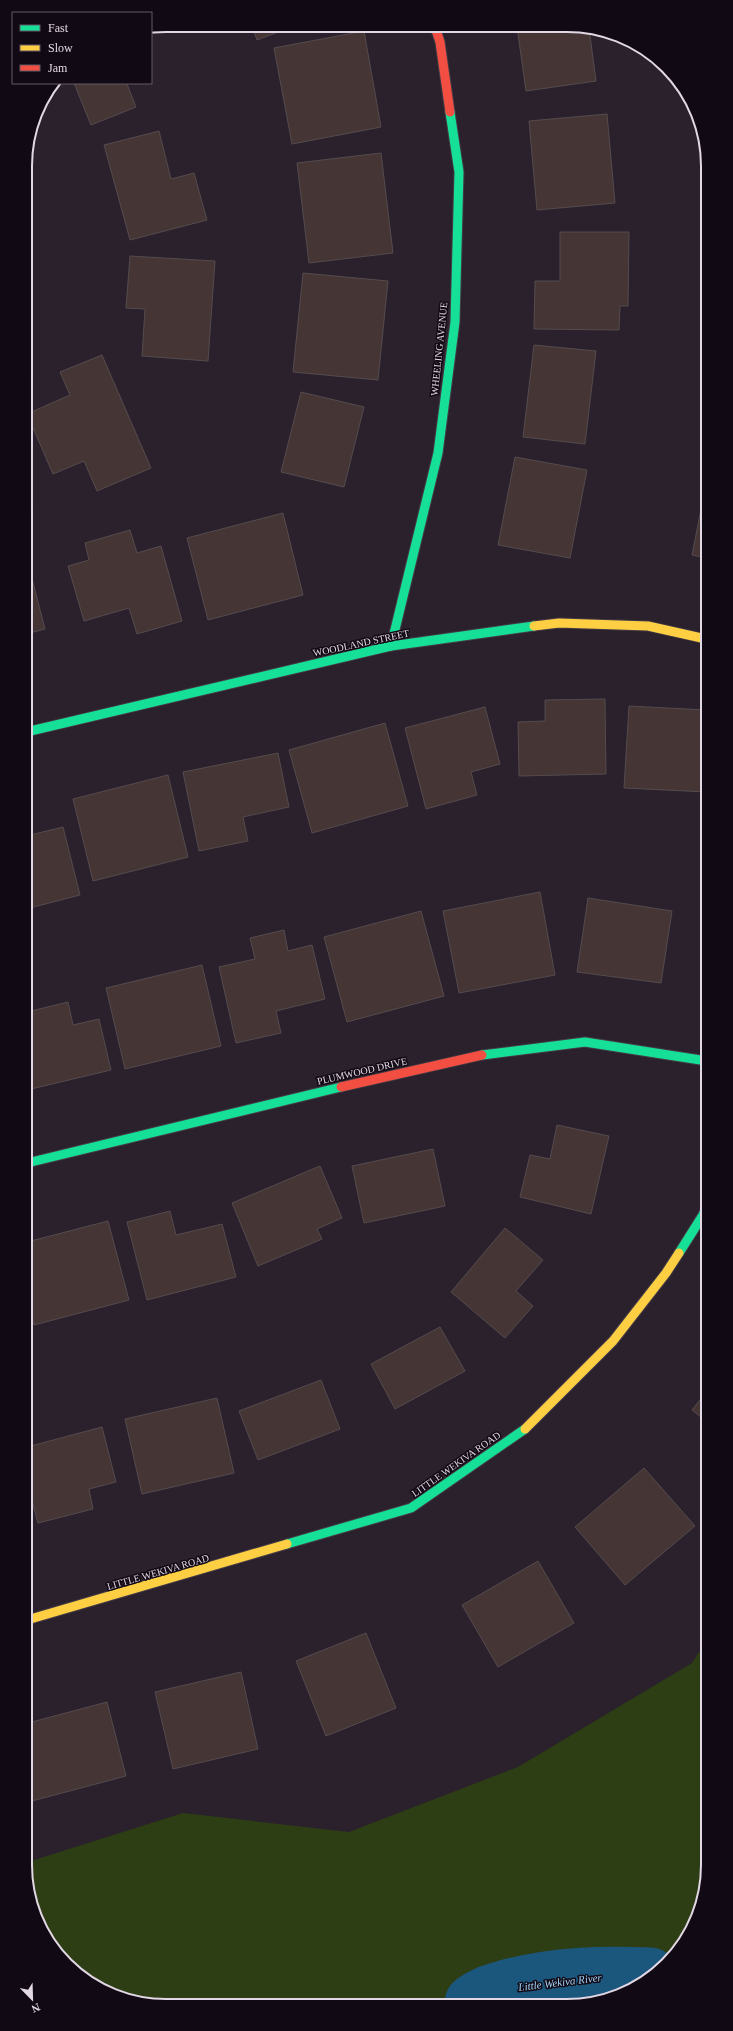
<svg xmlns="http://www.w3.org/2000/svg" width="733" height="2031" viewBox="0 0 733 2031" font-family="Georgia,serif">
<style>
.green{fill:#2d3e15}
.lines{fill:none;stroke-linecap:round;stroke-linejoin:round}
.river{stroke:#1b567d;stroke-width:59}
.building{fill:#453635;stroke:#554b4e}
.fast-casing{stroke:#443c46;stroke-width:11}
.slow-casing{stroke:#443c46;stroke-width:11}
.jam-casing{stroke:#443c46;stroke-width:11}
.fast{stroke:#16e098;stroke-width:9}
.slow{stroke:#ffcf43;stroke-width:9}
.jam{stroke:#f24e42;stroke-width:9}
.labels{text-anchor:middle;dominant-baseline:central;stroke-width:3;stroke-linejoin:round;paint-order:stroke}
.street-label{font-size:10px;fill:#e2d7e4;stroke:#110913}
.water-label{font-size:11px;font-style:italic;fill:#a5d6fc;stroke:#110913}
.rim{fill:none;stroke:#e2d7e4;stroke-width:2}
</style>
<rect width="100%" height="100%" fill="#2a212c"/>
<g class="green">
<path d="M707,1640L708,1874L697,1919L673,1958L662,1967L589,1963L481,1984L474,1988L460,2003H139L103,1991L66,1965L44,1935L28,1893V1862L183,1813L349,1832L518,1767L692,1663Z"/>
<path d="M593,1978L644,1982L638,1987L595,2003H482L485,2000Z"/>
</g>
<g class="lines">
<path class="river" d="M474,2003C484,1995 495,1993 507,1989C556,1976 600,1975 650,1977"/>
</g>
<g class="building">
<path d="M252,26H294L257,40Z"/>
<path d="M517,27L589,28L596,81L526,91Z"/>
<path d="M364,31L381,127L292,144L274,48Z"/>
<path d="M74,83H131L127,84L136,107L91,125Z"/>
<path d="M607,114L615,203L537,210L529,121Z"/>
<path d="M159,131L171,179L194,173L207,220L130,240L104,145Z"/>
<path d="M381,153L393,253L309,263L297,163Z"/>
<path d="M560,232H629L628,306H620L619,330L534,329L535,281H560Z"/>
<path d="M130,256L215,261L208,361L142,356L145,309L126,308Z"/>
<path d="M303,273L388,281L378,380L293,372Z"/>
<path d="M534,345L596,351L585,444L523,437Z"/>
<path d="M102,355L151,468L97,491L84,461L53,474L27,414L70,395L60,372Z"/>
<path d="M301,392L364,407L344,487L281,472Z"/>
<path d="M515,457L587,470L570,558L498,545Z"/>
<path d="M706,484V558L692,555Z"/>
<path d="M283,513L303,595L208,620L187,538Z"/>
<path d="M130,530L137,553L161,546L182,621L137,634L129,608L84,621L68,566L89,560L85,543Z"/>
<path d="M29,567L45,629L26,634V568Z"/>
<path d="M605,699L606,774L519,776L518,722L545,721V700Z"/>
<path d="M629,706L706,710V792L624,788Z"/>
<path d="M485,707L500,764L471,772L477,795L426,809L405,728Z"/>
<path d="M385,723L408,806L312,833L289,750Z"/>
<path d="M278,753L289,807L243,817L248,841L199,851L183,772Z"/>
<path d="M168,775L188,857L93,881L73,799Z"/>
<path d="M63,827L80,895L26,909V836Z"/>
<path d="M540,892L555,975L459,993L443,911Z"/>
<path d="M588,898L672,911L661,983L577,972Z"/>
<path d="M421,911L444,996L347,1022L324,937Z"/>
<path d="M284,930L288,951L312,945L325,999L276,1011L281,1033L236,1043L219,967L255,959L250,938Z"/>
<path d="M202,965L221,1046L125,1069L106,988Z"/>
<path d="M68,1002L73,1025L99,1019L111,1070L27,1090V1012Z"/>
<path d="M557,1125L609,1136L591,1214L520,1197L530,1155L550,1159Z"/>
<path d="M433,1149L445,1206L364,1223L352,1166Z"/>
<path d="M320,1166L342,1218L317,1229L322,1239L258,1266L232,1203Z"/>
<path d="M170,1211L176,1235L222,1224L236,1277L147,1300L127,1222Z"/>
<path d="M108,1221L129,1300L34,1325L27,1298V1242Z"/>
<path d="M505,1228L543,1260L516,1291L533,1306L505,1338L451,1292Z"/>
<path d="M440,1327L465,1371L395,1409L371,1364Z"/>
<path d="M321,1380L340,1429L258,1460L239,1411Z"/>
<path d="M707,1391V1422L692,1410Z"/>
<path d="M217,1398L234,1473L142,1494L125,1419Z"/>
<path d="M102,1427L116,1482L89,1489L93,1509L38,1523L27,1482V1447Z"/>
<path d="M644,1468L695,1526L625,1585L575,1527Z"/>
<path d="M538,1561L574,1623L498,1667L462,1605Z"/>
<path d="M366,1633L396,1708L326,1736L296,1661Z"/>
<path d="M241,1672L258,1749L173,1769L155,1692Z"/>
<path d="M107,1702L126,1776L32,1801L28,1784V1723Z"/>
</g>
<g class="lines">
<defs>
<g id="fast">
<path d="M391,646L438,453L455,322L459,172L450,112"/>
<path d="M26,732L391,646L534,626"/>
<path d="M482,1055L585,1042L707,1061"/>
<path d="M27,1163L341,1087"/>
<path d="M679,1253L703,1215L707,1205"/>
<path d="M287,1544L411,1508L525,1429"/>
</g>
<g id="slow">
<path d="M534,626L559,623L648,626L706,639"/>
<path d="M525,1429L613,1341L666,1273L679,1253"/>
<path d="M27,1620L287,1544"/>
</g>
<g id="jam">
<path d="M435,27L440,42L450,112"/>
<path d="M341,1087L482,1055"/>
</g>
</defs>
<use href="#fast" class="fast-casing"/>
<use href="#slow" class="slow-casing"/>
<use href="#jam" class="jam-casing"/>
<use href="#fast" class="fast"/>
<use href="#slow" class="slow"/>
<use href="#jam" class="jam"/>
</g>
<g class="labels">
<g class="street-label">
<text transform="translate(439 349) rotate(-84)">WHEELING AVENUE</text>
<text transform="translate(361 643) rotate(-12)">WOODLAND STREET</text>
<text transform="translate(362 1071) rotate(-13)">PLUMWOOD DRIVE</text>
<text transform="translate(456 1464) rotate(-35)">LITTLE WEKIVA ROAD</text>
<text transform="translate(158 1572) rotate(-16)">LITTLE WEKIVA ROAD</text>
</g>
<g class="water-label">
<text transform="translate(560 1982) rotate(-7)">Little Wekiva River</text>
</g>
</g>
<path d="M0 0H733V2031H0ZM166 32H567A134 134 0 0 1 701 166V1865A134 134 0 0 1 567 1999H166A134 134 0 0 1 32 1865V166A134 134 0 0 1 166 32Z" fill="#110913" fill-rule="evenodd"/>
<path class="rim" d="M166 32H567A134 134 0 0 1 701 166V1865A134 134 0 0 1 567 1999H166A134 134 0 0 1 32 1865V166A134 134 0 0 1 166 32Z"/>
<rect x="12" y="12" width="140" height="72" fill="#110913" stroke="#655b67"/>
<rect x="20" y="25" width="20" height="6" fill="#16e098" stroke="#655b67"/>
<text x="48" y="32" font-size="12" fill="#e2d7e4">Fast</text>
<rect x="20" y="45" width="20" height="6" fill="#ffcf43" stroke="#655b67"/>
<text x="48" y="52" font-size="12" fill="#e2d7e4">Slow</text>
<rect x="20" y="65" width="20" height="6" fill="#f24e42" stroke="#655b67"/>
<text x="48" y="72" font-size="12" fill="#e2d7e4">Jam</text>
<g transform="translate(32 1999) rotate(157)" stroke="#110913" stroke-width="3" paint-order="stroke">
<path d="M0-3L7 15L0 10L-7 15Z" fill="#e2d7e4"/>
<text y="-6" font-size="11" font-weight="bold" text-anchor="middle" fill="#e2d7e4">N</text>
</g>
</svg>
